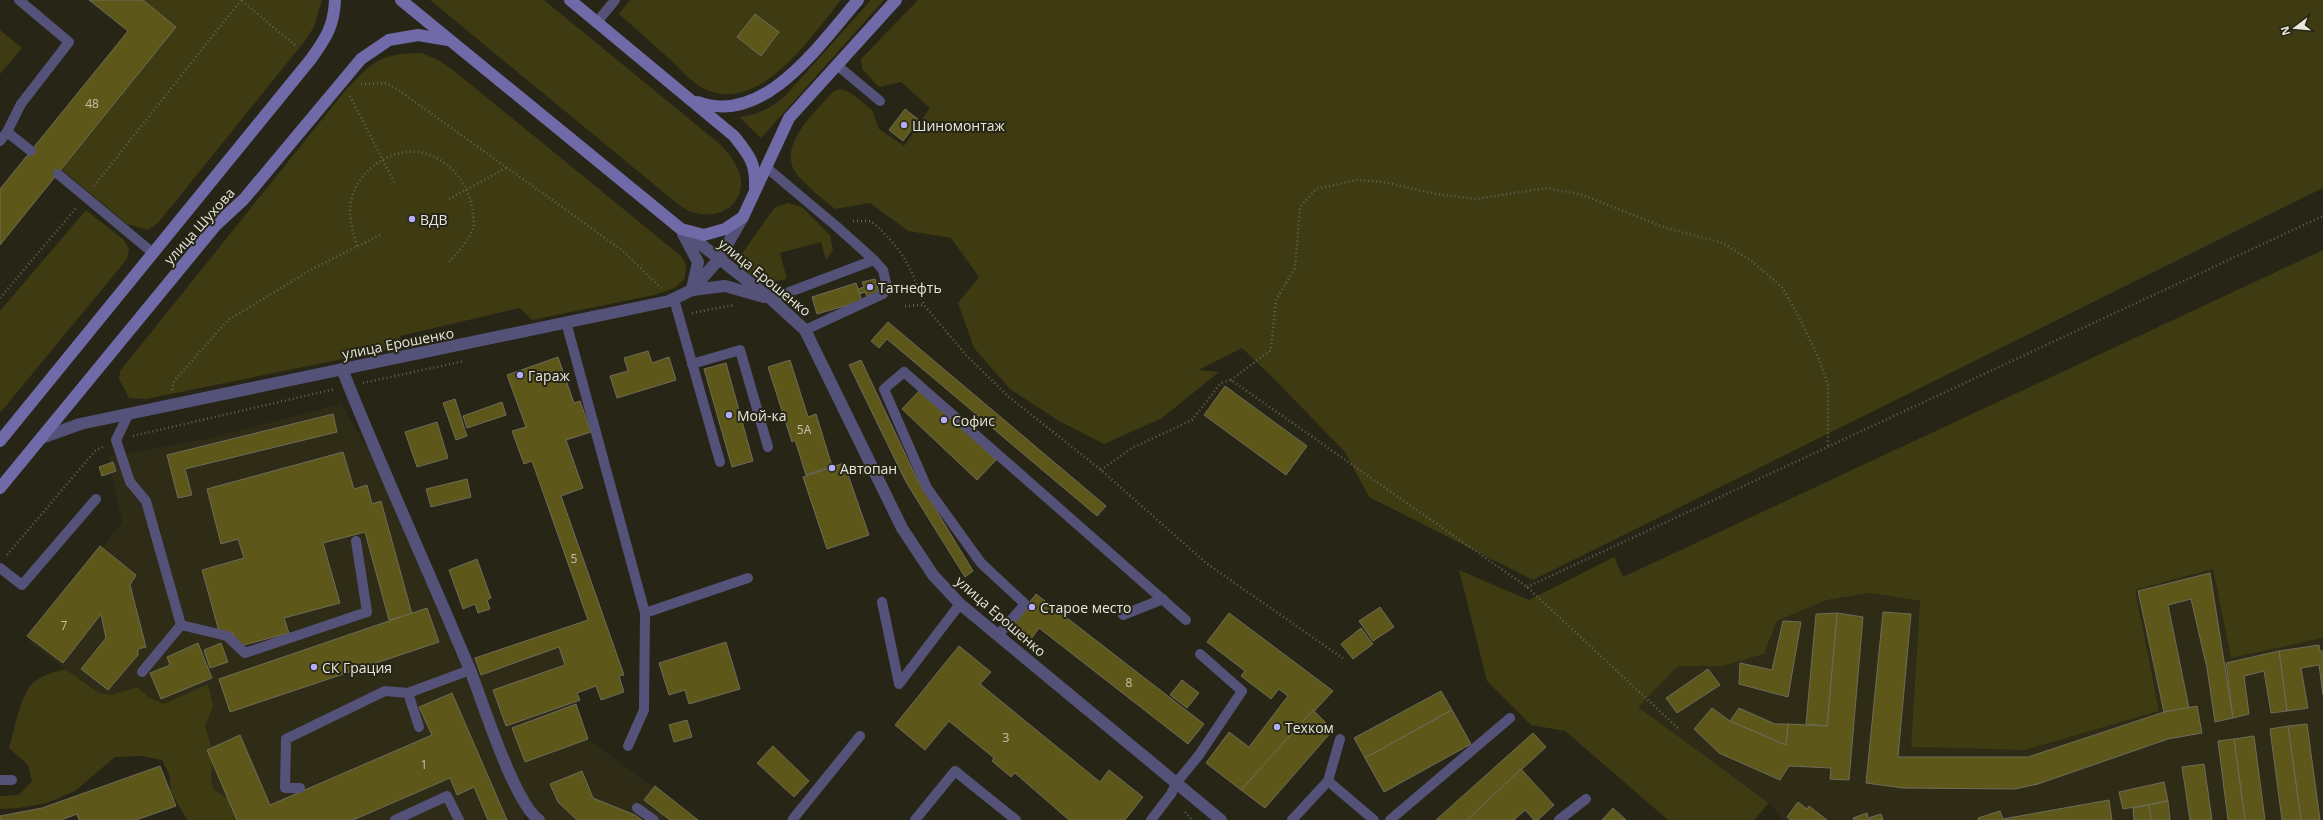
<svg xmlns="http://www.w3.org/2000/svg" width="2323" height="820" viewBox="0 0 2323 820" font-family="'Open Sans',sans-serif">
<style>
.built{fill:#2e2c16}
.green{fill:#3e3a12}
.building{fill:#5e571a;stroke:#6e6c5b}
.lines{fill:none;stroke-linecap:round;stroke-linejoin:round}
.path{stroke:#646356;stroke-width:2.5;stroke-dasharray:1 3;stroke-linecap:butt}
.lane{stroke:#555279;stroke-width:10}
.street{stroke:#555279;stroke-width:12}
.secondary{stroke:#706aa9;stroke-width:12}
.poi-dot{fill:#b3adf9;stroke:#262516;stroke-width:1.5}
.labels{text-anchor:middle;dominant-baseline:central;stroke-width:4;stroke-linejoin:round;paint-order:stroke}
.number-label{font-size:12px;fill:#c4c2ac}
.poi-label{font-size:14px;fill:#e6e6dc;stroke:#262516;text-anchor:start}
.street-label{font-size:14px;fill:#e6e6dc;stroke:#262516}
</style>
<rect width="100%" height="100%" fill="#262516"/>
<g class="built">
<path d="M341,404L377,464L456,652L475,658L554,630L580,700L576,704L588,739L698,820H532L525,814L522,820H237L153,735L29,642L122,522L108,457L210,438Z"/>
<path d="M2213,569L2231,658L2323,638V820H1784L1769,803L1637,707L1678,666H1723L1764,654L1777,621L1827,600L1870,593L1920,601L1911,747L2025,750L2159,711L2134,590Z"/>
</g>
<g class="green">
<path d="M143,0H322L314,27L304,42L158,223L148,230L127,224L61,169L176,27Z"/>
<path d="M430,0H544L721,145C730,155 743,171 741,186C738,211 713,219 692,212C684,210 675,201 668,196Z"/>
<path d="M630,0H841C811,37 757,119 701,87C692,82 683,72 676,65C657,48 638,31 619,14Z"/>
<path d="M871,0H884L761,138L739,117C757,115 771,108 784,97Z"/>
<path d="M918,0H2323V188L1533,580L1369,497L1345,452L1276,381L1242,348L1198,370L1219,372L1162,418L1104,444L1059,421L1010,389L974,348L958,303L979,277L951,238L908,231L870,203L835,209C823,199 810,189 800,178C772,149 815,112 834,91L841,89L851,93L872,110L879,129L904,146L930,108L901,82L879,87L862,69L861,59Z"/>
<path d="M0,30L22,48L0,74Z"/>
<path d="M422,53L440,61L458,74L681,256L686,264L685,278L675,288L654,295L532,320L520,308L400,336L402,347L146,399L129,398L119,379L120,371L340,97C368,66 377,52 422,53Z"/>
<path d="M788,203L802,207L830,235L833,250L826,260L821,242L780,253L787,279C764,285 750,281 738,259L775,207Z"/>
<path d="M86,210L124,240L129,249L127,259L0,413V311Z"/>
<path d="M2323,250V638L2231,658L2213,569L2135,590L2159,711L2025,750L1911,747L1920,601L1870,593L1827,600L1777,621L1764,654L1723,666H1678L1638,707L1769,803L1754,820H1668L1565,731L1531,725L1487,681L1459,570L1529,600L1614,557L1623,577Z"/>
<path d="M65,669L99,693L112,695L137,687L149,698L164,704L208,684L213,707L205,726L213,752L211,781L214,790L237,804L242,820H187L171,792L169,774L162,760L141,756L115,757L75,791L47,803L19,808L0,809V796L19,795L32,781L28,765L9,748C14,732 20,697 31,685C39,676 54,672 65,669Z"/>
</g>
<g class="building">
<path d="M89,0H143L176,27L0,245V189L128,31Z"/>
<path d="M755,14L779,32L761,56L737,37Z"/>
<path d="M905,109L919,120L903,141L889,130Z"/>
<path d="M875,279L879,293L867,297L865,292L859,294L858,289L864,287L862,282Z"/>
<path d="M856,283L862,301L817,314L812,297Z"/>
<path d="M888,322L1106,506L1097,516L887,339L879,348L871,341Z"/>
<path d="M648,351L652,363L669,357L676,380L617,398L610,376L628,371L624,358Z"/>
<path d="M558,357L574,403L580,401L591,432L566,440L583,488L561,496L624,675L619,676L624,692L601,700L596,686L577,693L580,700L506,726L493,690L565,665L559,647L481,675L475,658L588,620L532,461L524,464L512,431L526,427L507,375Z"/>
<path d="M790,360L808,417L816,414L832,466L806,475L795,440L792,442L768,367Z"/>
<path d="M861,360L916,477L973,571L965,577L906,482L849,365Z"/>
<path d="M726,363L753,461L732,467L704,369Z"/>
<path d="M1225,386L1307,446L1286,475L1204,415Z"/>
<path d="M921,389L996,460L977,480L902,409Z"/>
<path d="M455,399L467,436L456,440L443,403Z"/>
<path d="M502,402L506,415L467,428L463,416Z"/>
<path d="M333,414L337,432L185,469L192,495L178,498L167,455Z"/>
<path d="M437,422L448,458L417,467L405,432Z"/>
<path d="M343,452L354,489L367,485L372,504L381,501L412,614L389,620L365,532L323,543L340,603L284,618L289,633L236,647L232,632L220,635L202,570L244,558L238,539L221,544L207,489Z"/>
<path d="M113,462L116,471L102,476L99,467Z"/>
<path d="M844,463L869,535L827,549L803,477Z"/>
<path d="M467,479L471,497L431,507L426,489Z"/>
<path d="M100,546L136,575L130,585L146,647L138,649V655L108,690L81,669L106,638L101,614L63,663L27,636Z"/>
<path d="M477,559L491,598L487,600L490,609L478,613L475,604L463,609L449,570Z"/>
<path d="M2210,573L2233,718L2215,722L2207,668L2191,599L2168,605L2189,708L2164,712L2138,591Z"/>
<path d="M1036,594L1204,724L1188,744L1039,628L1031,639L1012,625Z"/>
<path d="M1380,607L1394,627L1373,641L1359,621Z"/>
<path d="M427,608L439,642L230,712L219,679Z"/>
<path d="M1883,612L1911,614L1898,757H2028L2164,712L2197,706L2202,733L2168,739L2038,784L2015,789L1903,788L1866,783Z"/>
<path d="M1229,613L1333,691L1241,790L1206,763L1229,732L1249,747L1288,696L1279,689L1271,699L1241,676L1245,671L1207,642Z"/>
<path d="M1837,613L1863,617L1849,780L1830,779L1831,768L1789,766L1780,780L1719,753L1694,729L1712,708L1730,721L1786,745L1788,724L1827,726Z"/>
<path d="M1837,613L1827,726L1806,724L1816,614Z"/>
<path d="M1783,621L1801,622L1788,697L1739,684L1740,663L1772,670Z"/>
<path d="M1361,628L1373,644L1353,659L1341,644Z"/>
<path d="M726,642L740,689L689,704L685,690L669,695L659,663Z"/>
<path d="M198,643L212,678L161,699L150,673L170,665L167,657Z"/>
<path d="M221,643L228,662L210,668L204,650Z"/>
<path d="M2319,645L2320,651H2323V695L2319,665L2301,668L2308,708L2287,711L2279,651Z"/>
<path d="M959,646L991,672L980,684L1100,782L1109,770L1143,797L1125,820H1069L1015,773L1011,777L992,761L994,758L949,721L925,750L895,725Z"/>
<path d="M2279,651L2287,711L2271,713L2264,671L2244,676L2249,714L2233,718L2226,663Z"/>
<path d="M1708,669L1720,685L1677,713L1666,698Z"/>
<path d="M1182,680L1199,693L1187,708L1170,695Z"/>
<path d="M1441,691L1452,710L1365,758L1354,738Z"/>
<path d="M452,693L507,820H488L474,787L457,795L450,778L353,820H237L207,750L240,735L270,805L432,735L419,707Z"/>
<path d="M576,704L588,739L525,762L512,728Z"/>
<path d="M1739,708L1775,724H1788L1786,745L1730,721Z"/>
<path d="M1313,710L1333,730L1265,808L1241,790Z"/>
<path d="M1452,710L1471,744L1384,792L1365,758Z"/>
<path d="M687,720L692,737L674,742L669,725Z"/>
<path d="M2307,724L2320,820H2301L2288,726Z"/>
<path d="M2288,726L2301,820H2282L2270,729Z"/>
<path d="M1533,733L1546,747L1467,820H1436Z"/>
<path d="M2254,736L2265,820H2245L2234,739Z"/>
<path d="M2234,739L2245,820H2228L2218,741Z"/>
<path d="M773,746L809,781L794,797L757,763Z"/>
<path d="M2204,764L2212,820H2190L2182,767Z"/>
<path d="M160,766L176,806L136,820H79L77,814L61,820H0V816L42,808Z"/>
<path d="M1521,769L1554,805L1538,820H1534L1525,810L1514,820H1467Z"/>
<path d="M582,771L593,798L635,815L642,820H577L558,802L550,784Z"/>
<path d="M2164,782L2168,801L2123,809L2119,792Z"/>
<path d="M655,786L698,820H670L644,800Z"/>
<path d="M2109,800L2112,820H1978V818L2000,811L2003,819Z"/>
<path d="M2168,801L2170,820H2151L2149,805Z"/>
<path d="M1798,802L1807,809L1809,806L1827,820H1791L1787,817Z"/>
<path d="M2149,805L2151,820H2134L2133,808Z"/>
<path d="M1613,808L1626,820H1602Z"/>
<path d="M1867,813L1868,818L1881,814L1883,820H1854L1853,818Z"/>
</g>
<g class="lines">
<g class="path">
<path d="M242,1L296,46"/>
<path d="M361,84L386,83L397,89L622,250L661,288"/>
<path d="M350,96L394,182"/>
<path d="M94,186L241,0"/>
<path d="M449,199L508,167"/>
<path d="M853,221H871C902,248 911,266 924,305"/>
<path d="M357,246C353,233 350,222 350,208C352,176 386,148 418,152C449,157 469,183 473,213C473,216 474,221 474,225C471,239 458,252 449,262"/>
<path d="M0,298L77,207"/>
<path d="M905,306L924,305L966,355L1009,397L1101,470L1206,563L1344,659"/>
<path d="M692,313L734,305"/>
<path d="M1231,380L1271,350L1276,300L1295,268L1300,207L1316,189L1357,180L1383,182L1436,194L1475,199L1547,188L1583,195L1666,228L1723,243L1753,262L1782,287L1798,315L1819,359L1828,386V446"/>
<path d="M363,383L464,361"/>
<path d="M172,390L174,381L228,320L314,268L380,235"/>
<path d="M133,436L335,389"/>
<path d="M1101,470L1132,448L1192,420L1221,383L1231,380L1527,587L1679,729"/>
<path d="M7,555L95,451L105,446"/>
<path d="M1527,587L2323,216"/>
<path d="M1185,812L1192,820"/>
</g>
<g class="lane">
<path d="M597,22L615,0"/>
<path d="M838,66L880,101"/>
<path d="M7,132L31,151"/>
<path d="M0,141L7,132L21,104L69,42L19,0"/>
<path d="M767,168L836,226L874,260L883,270L887,287L883,294L805,330"/>
<path d="M58,174L153,253"/>
<path d="M674,299L720,462"/>
<path d="M771,299L874,260"/>
<path d="M566,322L645,613L644,710L628,746"/>
<path d="M692,364L740,350L768,447"/>
<path d="M129,413L116,440L130,482L146,501L181,625L142,672"/>
<path d="M0,568L22,585L96,499"/>
<path d="M882,602L899,684L960,604"/>
<path d="M645,613L748,578"/>
<path d="M1123,615L1163,599"/>
<path d="M181,625L227,636L245,653L367,612L356,541"/>
<path d="M998,635L1025,604L981,563L927,488L884,389L904,372L1186,620"/>
<path d="M408,693L419,727"/>
<path d="M0,780H12"/>
<path d="M1328,781L1374,820"/>
<path d="M300,788H285L286,739L385,691L408,693L470,670"/>
<path d="M637,808L654,820"/>
<path d="M395,820L447,796L459,820"/>
<path d="M794,820L793,819L860,736"/>
<path d="M915,820L955,771L1016,820"/>
<path d="M1151,820L1171,794L1177,782L1199,755L1242,691L1200,654"/>
<path d="M1292,820L1328,781L1340,739"/>
<path d="M1390,820L1510,718"/>
<path d="M1559,820L1586,799"/>
</g>
<g class="street">
<path d="M681,229L771,299L805,330L902,528L933,575L960,604L1221,820"/>
<path d="M683,234L698,262L692,289"/>
<path d="M692,290L719,259L743,217"/>
<path d="M342,369C382,470 428,569 470,670C483,702 514,803 539,820"/>
<path d="M44,437L80,424L669,301L692,290L725,286L764,297"/>
</g>
<g class="secondary">
<path d="M401,0L681,229L704,235L725,229L743,217L789,118L896,0"/>
<path d="M570,0L734,136C749,155 756,163 755,187"/>
<path d="M698,102C764,127 821,43 858,0"/>
<path d="M0,441L311,59C326,38 334,26 335,0"/>
<path d="M0,488L216,225L244,199L361,59L389,40L418,35L448,40"/>
</g>
</g>
<g class="poi-dot">
<circle cx="904" cy="125" r="4"/>
<circle cx="412" cy="219" r="4"/>
<circle cx="870" cy="287" r="4"/>
<circle cx="520" cy="375" r="4"/>
<circle cx="729" cy="415" r="4"/>
<circle cx="944" cy="420" r="4"/>
<circle cx="832" cy="468" r="4"/>
<circle cx="1032" cy="607" r="4"/>
<circle cx="314" cy="667" r="4"/>
<circle cx="1277" cy="727" r="4"/>
</g>
<g class="labels">
<g class="number-label">
<text x="92" y="103">48</text>
<text x="804" y="429">5А</text>
<text x="574" y="558">5</text>
<text x="64" y="625">7</text>
<text x="1129" y="682">8</text>
<text x="1006" y="737">3</text>
<text x="424" y="764">1</text>
</g>
<g class="poi-label">
<text x="912" y="125">Шиномонтаж</text>
<text x="420" y="219">ВДВ</text>
<text x="878" y="287">Татнефть</text>
<text x="528" y="375">Гараж</text>
<text x="737" y="415">Мой-ка</text>
<text x="952" y="420">Софис</text>
<text x="840" y="468">Автопан</text>
<text x="1040" y="607">Старое место</text>
<text x="322" y="667">СК Грация</text>
<text x="1285" y="727">Техком</text>
</g>
<g class="street-label">
<text transform="translate(199 226) rotate(-48)">улица Шухова</text>
<text transform="translate(765 277) rotate(39)">улица Ерошенко</text>
<text transform="translate(398 343) rotate(-11)">улица Ерошенко</text>
<text transform="translate(1001 616) rotate(41)">улица Ерошенко</text>
</g>
</g>
<g transform="translate(2295 28) rotate(254)" stroke="#262516" stroke-width="3" paint-order="stroke">
<path d="M0-3L7 15L0 10L-7 15Z" fill="#e6e6dc"/>
<text y="-6" font-size="11" font-weight="bold" text-anchor="middle" fill="#e6e6dc">N</text>
</g>
</svg>
